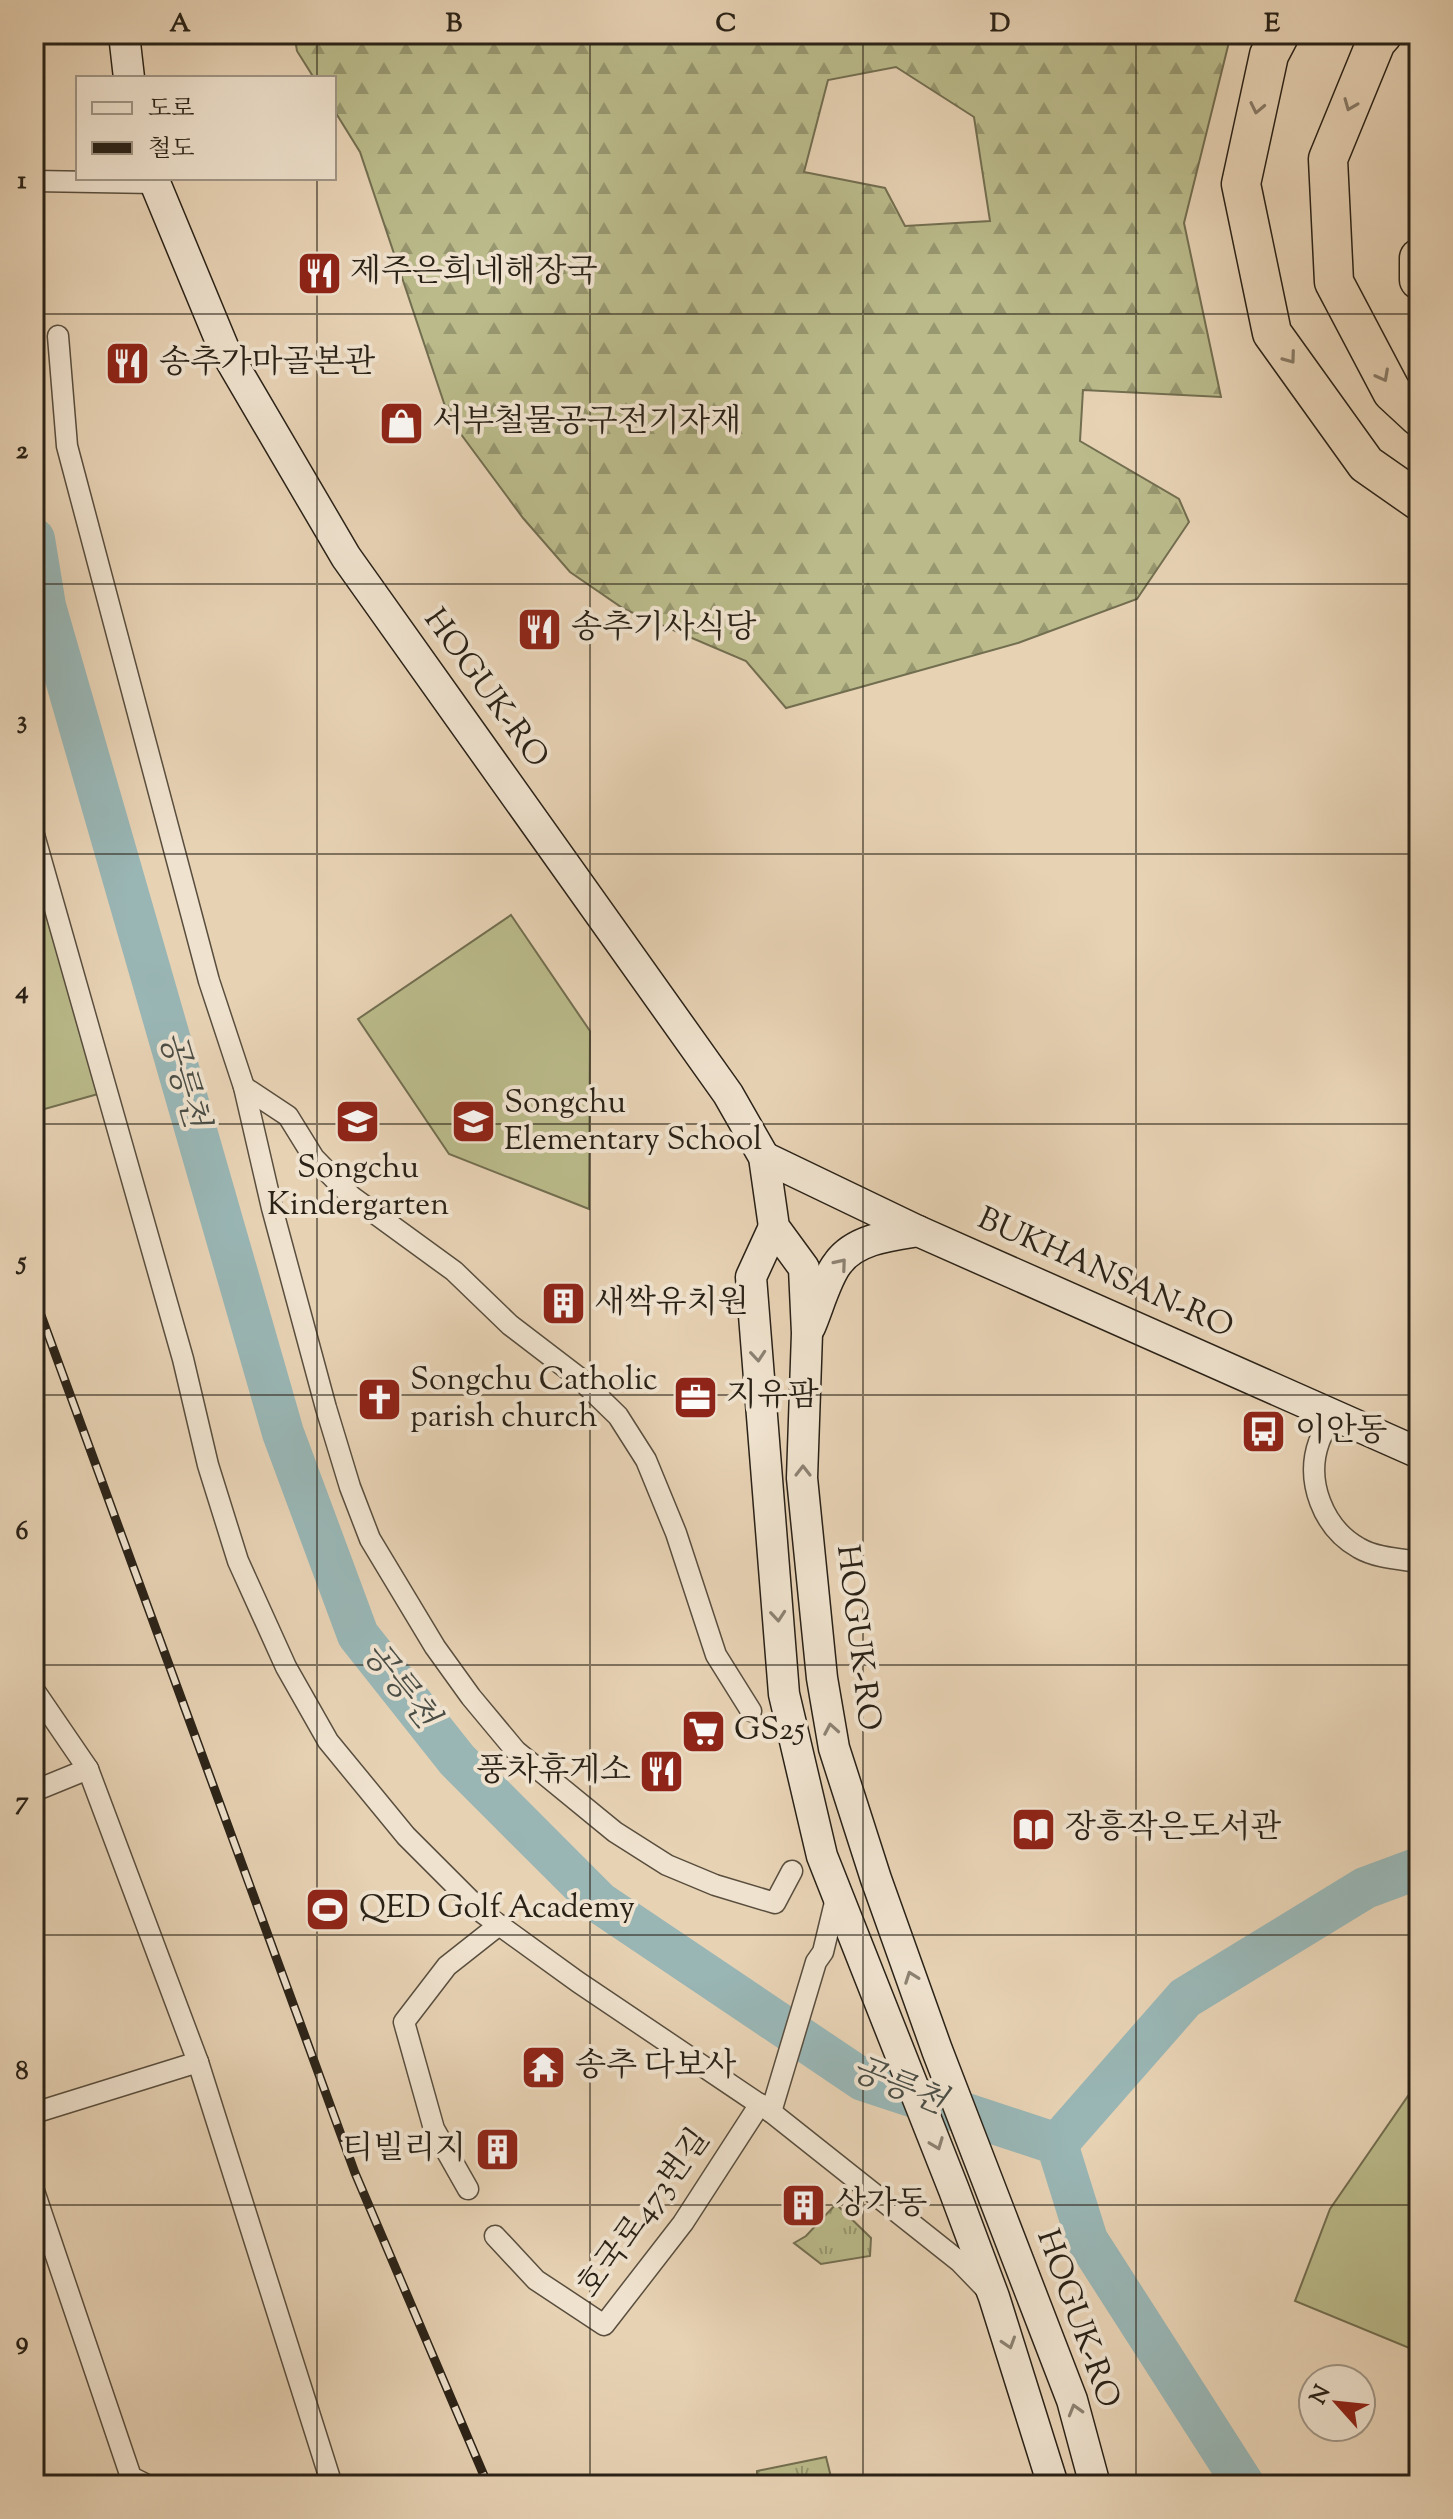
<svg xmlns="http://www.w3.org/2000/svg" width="1453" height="2519" viewBox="0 0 1453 2519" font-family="'Sorts Mill Goudy','Noto Serif KR',serif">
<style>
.grass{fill:url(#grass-tufts);stroke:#726e50;stroke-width:2}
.forest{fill:url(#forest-firs);stroke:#726e50;stroke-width:2;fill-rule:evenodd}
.pitch{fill:#baba8a;stroke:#726e50;stroke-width:2}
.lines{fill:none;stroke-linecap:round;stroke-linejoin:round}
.river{stroke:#99b6b5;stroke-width:42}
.street-casing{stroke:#594e3e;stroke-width:23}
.secondary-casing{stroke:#2a2217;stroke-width:33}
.highway-casing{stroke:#2a2217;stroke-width:41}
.street{stroke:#efe2ce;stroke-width:20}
.secondary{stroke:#efe2ce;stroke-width:30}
.highway{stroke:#e7d2b4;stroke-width:38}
.rail-casing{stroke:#2a2217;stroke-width:9}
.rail{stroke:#efe2ce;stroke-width:6;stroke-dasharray:18;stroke-linecap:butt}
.oneway{stroke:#887a66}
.oneway2{stroke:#8c8272}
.grid{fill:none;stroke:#2a2217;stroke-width:2;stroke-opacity:0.55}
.labels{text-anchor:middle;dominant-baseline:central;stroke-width:8;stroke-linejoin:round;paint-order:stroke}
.poi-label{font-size:32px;fill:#2a2217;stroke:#efe2ce;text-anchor:start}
.street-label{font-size:32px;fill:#2a2217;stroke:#efe2ce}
.water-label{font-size:34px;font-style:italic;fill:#4b4e46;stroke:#efe2ce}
.neatline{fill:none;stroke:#2a2217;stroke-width:3}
.grid-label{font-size:26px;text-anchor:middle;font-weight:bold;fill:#2a2217}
</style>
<defs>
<pattern id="grass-tufts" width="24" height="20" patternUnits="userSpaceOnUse" patternTransform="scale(2)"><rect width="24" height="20" fill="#baba8a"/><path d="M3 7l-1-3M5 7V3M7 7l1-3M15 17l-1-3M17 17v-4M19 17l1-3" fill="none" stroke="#979770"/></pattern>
<pattern id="forest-firs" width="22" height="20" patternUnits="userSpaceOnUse" patternTransform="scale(2)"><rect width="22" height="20" fill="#baba8a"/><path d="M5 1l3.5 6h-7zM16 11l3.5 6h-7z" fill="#979770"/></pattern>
</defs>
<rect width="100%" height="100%" fill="#e7d2b4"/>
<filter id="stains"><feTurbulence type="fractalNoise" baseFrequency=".0025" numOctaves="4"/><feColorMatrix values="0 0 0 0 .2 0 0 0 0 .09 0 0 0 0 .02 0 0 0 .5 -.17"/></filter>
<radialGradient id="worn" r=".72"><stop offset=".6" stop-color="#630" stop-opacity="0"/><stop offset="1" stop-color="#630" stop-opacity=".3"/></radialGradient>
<g class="grass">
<path d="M836,2204L871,2238L870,2256L821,2264L794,2243L806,2236Z"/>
<path d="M826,2457L833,2485H757V2471Z"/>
</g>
<path class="forest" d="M294,34H1231L1184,223L1221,397L1083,390L1080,441L1179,499L1189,522L1137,599L1018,643L786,708L746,661L624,609L570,572L523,518L449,418L360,152L334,110V78H314L297,51ZM896,67L974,117L990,221L905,226L885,188L804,172L828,80Z"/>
<g class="pitch">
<path d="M34,869L98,1094L34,1112Z"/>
<path d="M511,915L590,1031L589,1209L449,1154L358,1019Z"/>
<path d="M1419,2080V2352L1295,2301L1330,2209Z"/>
</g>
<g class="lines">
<g class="river">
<path d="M34,539L45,606L283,1433L358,1635L457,1760L600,1903L863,2080L1057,2144L1087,2240L1244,2485"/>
<path d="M1057,2144L1185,1998L1365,1888L1419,1868"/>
</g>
<defs>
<g id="street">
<path d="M34,181L154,183"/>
<path d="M58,336L67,446L209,981L244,1087L272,1208L326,1408L350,1487L370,1539L435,1647L471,1697L516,1751L615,1832L667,1865L715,1885L775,1903L792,1871"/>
<path d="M34,835L183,1359L208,1465L238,1561L286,1667L328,1741L406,1836L484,1914L578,1982L771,2112L960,2262L986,2289"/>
<path d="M244,1087L288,1116L314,1158L351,1196L454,1271L510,1325L578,1377L618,1416L646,1460L676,1533L716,1655L751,1711"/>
<path d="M1334,1415C1329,1424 1322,1433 1319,1442C1305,1481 1323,1528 1359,1548C1376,1558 1400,1559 1419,1562"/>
<path d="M34,1690L88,1769"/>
<path d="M34,1791L88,1769L198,2062"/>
<path d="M771,2112L816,1962L823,1952L837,1894"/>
<path d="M34,2113L198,2062L332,2485"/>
<path d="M468,2189L434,2129L404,2022L447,1966L499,1925"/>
<path d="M34,2191L131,2477L147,2485"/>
<path d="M495,2236L536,2280L604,2325L683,2223L760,2104"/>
</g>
<g id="secondary">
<path d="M124,34L129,78"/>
<path d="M153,178L224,349L346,557L728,1094L764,1157L774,1227L804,1268L807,1333L802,1478L822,1678L834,1748L876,1879L937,2050L1072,2400L1095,2485"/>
<path d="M764,1157L918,1231L1419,1453"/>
<path d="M774,1227L751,1277L784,1694L822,1856L954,2190L994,2297L1053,2485"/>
<path d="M810,1327C818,1309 826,1278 838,1263C855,1239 892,1235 918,1231"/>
</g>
<g id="highway">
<path d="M1280,34L1269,55L1241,184L1272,333L1366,464L1419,501"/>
<path d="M1383,34L1376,42L1328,159L1334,282L1392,392L1419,417"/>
<path d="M1419,258V280"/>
</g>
</defs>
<use href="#street" class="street-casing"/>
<use href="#secondary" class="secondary-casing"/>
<use href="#highway" class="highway-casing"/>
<use href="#street" class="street"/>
<use href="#secondary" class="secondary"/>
<use href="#highway" class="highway"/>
<defs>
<path id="rail" d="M34,1296L355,2173L488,2485"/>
</defs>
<use href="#rail" class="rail-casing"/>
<use href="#rail" class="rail"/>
</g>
<defs><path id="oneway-chevron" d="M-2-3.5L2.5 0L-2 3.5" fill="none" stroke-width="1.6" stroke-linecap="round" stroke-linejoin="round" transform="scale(2)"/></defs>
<g class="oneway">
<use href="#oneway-chevron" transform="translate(1350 105) rotate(112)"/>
<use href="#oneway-chevron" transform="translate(1257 108) rotate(102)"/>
<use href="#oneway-chevron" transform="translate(1290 358) rotate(54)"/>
<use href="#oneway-chevron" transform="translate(1383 376) rotate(62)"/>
</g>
<g class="oneway2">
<use href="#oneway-chevron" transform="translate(841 1264) rotate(-50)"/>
<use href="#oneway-chevron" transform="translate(758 1356) rotate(85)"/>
<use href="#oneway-chevron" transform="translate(803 1471) rotate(-90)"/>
<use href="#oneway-chevron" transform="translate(778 1616) rotate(85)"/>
<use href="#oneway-chevron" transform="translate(831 1729) rotate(-100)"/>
<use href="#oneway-chevron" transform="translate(911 1977) rotate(-110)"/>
<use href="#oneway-chevron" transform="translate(937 2144) rotate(69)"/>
<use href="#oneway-chevron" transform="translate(1009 2343) rotate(72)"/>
<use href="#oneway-chevron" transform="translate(1075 2410) rotate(-106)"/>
</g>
<path class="grid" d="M317,34V78M590,34V2485M863,34V2485M1136,34V2485M317,178V2485M34,314H1419M34,584H1419M34,854H1419M34,1124H1419M34,1395H1419M34,1665H1419M34,1935H1419M34,2205H1419"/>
<defs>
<symbol id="restaurant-square" viewBox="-11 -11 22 22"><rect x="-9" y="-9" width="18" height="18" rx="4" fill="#8f2418" stroke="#efe2ce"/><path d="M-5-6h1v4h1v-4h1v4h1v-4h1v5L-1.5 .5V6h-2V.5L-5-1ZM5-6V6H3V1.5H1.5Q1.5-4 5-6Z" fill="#fff"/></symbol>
<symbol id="shop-square" viewBox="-11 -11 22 22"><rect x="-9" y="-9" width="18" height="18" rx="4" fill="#8f2418" stroke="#efe2ce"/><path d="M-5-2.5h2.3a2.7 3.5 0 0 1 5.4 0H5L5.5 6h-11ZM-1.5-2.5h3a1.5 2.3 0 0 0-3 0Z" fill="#fff"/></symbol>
<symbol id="school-square" viewBox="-11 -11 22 22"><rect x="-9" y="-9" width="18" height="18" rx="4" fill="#8f2418" stroke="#efe2ce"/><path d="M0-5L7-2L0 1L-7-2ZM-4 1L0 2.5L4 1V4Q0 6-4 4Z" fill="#fff"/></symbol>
<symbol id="building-square" viewBox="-11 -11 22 22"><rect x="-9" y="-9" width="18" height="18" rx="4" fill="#8f2418" stroke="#efe2ce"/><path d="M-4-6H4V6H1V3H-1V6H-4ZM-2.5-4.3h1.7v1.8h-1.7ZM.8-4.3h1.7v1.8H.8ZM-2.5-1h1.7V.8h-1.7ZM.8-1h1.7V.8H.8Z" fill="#fff"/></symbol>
<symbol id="office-square" viewBox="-11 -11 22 22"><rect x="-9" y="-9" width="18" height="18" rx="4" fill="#8f2418" stroke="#efe2ce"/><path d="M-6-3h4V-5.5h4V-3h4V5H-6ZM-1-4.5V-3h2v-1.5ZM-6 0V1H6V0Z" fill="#fff"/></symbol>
<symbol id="church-square" viewBox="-11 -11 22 22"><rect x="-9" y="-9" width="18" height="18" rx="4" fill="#8f2418" stroke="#efe2ce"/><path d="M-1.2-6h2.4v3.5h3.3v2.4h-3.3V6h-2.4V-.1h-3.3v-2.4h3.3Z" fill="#fff"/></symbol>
<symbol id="bus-square" viewBox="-11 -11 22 22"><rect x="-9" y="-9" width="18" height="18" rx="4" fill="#8f2418" stroke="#efe2ce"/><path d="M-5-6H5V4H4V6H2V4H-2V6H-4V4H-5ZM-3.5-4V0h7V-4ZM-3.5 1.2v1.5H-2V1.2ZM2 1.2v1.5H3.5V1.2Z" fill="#fff"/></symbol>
<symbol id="supermarket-square" viewBox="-11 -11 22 22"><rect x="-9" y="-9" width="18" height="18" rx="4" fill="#8f2418" stroke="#efe2ce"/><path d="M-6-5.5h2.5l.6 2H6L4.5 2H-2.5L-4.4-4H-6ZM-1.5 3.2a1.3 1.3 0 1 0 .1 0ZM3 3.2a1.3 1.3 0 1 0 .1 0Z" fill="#fff"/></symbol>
<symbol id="library-square" viewBox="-11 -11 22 22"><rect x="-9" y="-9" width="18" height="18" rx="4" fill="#8f2418" stroke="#efe2ce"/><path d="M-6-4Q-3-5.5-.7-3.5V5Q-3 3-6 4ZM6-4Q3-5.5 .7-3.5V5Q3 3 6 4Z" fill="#fff"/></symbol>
<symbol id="stadium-square" viewBox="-11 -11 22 22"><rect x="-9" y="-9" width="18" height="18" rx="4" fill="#8f2418" stroke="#efe2ce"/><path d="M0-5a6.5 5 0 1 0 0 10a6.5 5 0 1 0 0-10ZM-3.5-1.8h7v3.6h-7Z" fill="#fff"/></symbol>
<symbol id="temple-square" viewBox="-11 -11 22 22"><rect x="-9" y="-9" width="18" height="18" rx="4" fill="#8f2418" stroke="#efe2ce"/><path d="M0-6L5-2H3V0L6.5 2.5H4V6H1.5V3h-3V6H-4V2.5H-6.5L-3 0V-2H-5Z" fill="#fff"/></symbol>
</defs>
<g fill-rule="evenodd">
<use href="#restaurant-square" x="294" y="248" width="51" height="51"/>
<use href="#restaurant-square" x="102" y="338" width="51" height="51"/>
<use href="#shop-square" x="376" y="398" width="51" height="51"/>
<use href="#restaurant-square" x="514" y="604" width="51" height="51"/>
<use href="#school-square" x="332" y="1096" width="51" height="51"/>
<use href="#school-square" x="448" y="1096" width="51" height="51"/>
<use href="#building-square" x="538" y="1278" width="51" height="51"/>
<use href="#office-square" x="670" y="1372" width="51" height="51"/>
<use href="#church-square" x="354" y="1374" width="51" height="51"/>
<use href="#bus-square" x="1238" y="1406" width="51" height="51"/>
<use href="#supermarket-square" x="678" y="1706" width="51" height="51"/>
<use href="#restaurant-square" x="636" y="1746" width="51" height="51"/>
<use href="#library-square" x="1008" y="1804" width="51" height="51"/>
<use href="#stadium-square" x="302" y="1884" width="51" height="51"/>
<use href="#temple-square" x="518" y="2042" width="51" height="51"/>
<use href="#building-square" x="472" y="2124" width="51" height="51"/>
<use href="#building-square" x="778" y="2180" width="51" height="51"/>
</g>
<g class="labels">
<g class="poi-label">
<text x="350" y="273">제주은희네해장국</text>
<text x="159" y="364">송추가마골본관</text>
<text x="432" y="423">서부철물공구전기자재</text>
<text x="571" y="629">송추기사식당</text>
<text x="504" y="1104">Songchu<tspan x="504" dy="37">Elementary School</tspan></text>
<text x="358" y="1169" text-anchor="middle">Songchu<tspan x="358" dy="37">Kindergarten</tspan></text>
<text x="594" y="1304">새싹유치원</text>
<text x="410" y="1381">Songchu Catholic<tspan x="410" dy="37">parish church</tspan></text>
<text x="726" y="1397">지유팜</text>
<text x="1295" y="1432">이안동</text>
<text x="734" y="1731">GS25</text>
<text x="631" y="1772" text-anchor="end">풍차휴게소</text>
<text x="1065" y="1829">장흥작은도서관</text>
<text x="359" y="1909">QED Golf Academy</text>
<text x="575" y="2067">송추 다보사</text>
<text x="466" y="2150" text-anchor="end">티빌리지</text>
<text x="835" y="2205">상가동</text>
</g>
<g class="street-label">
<text transform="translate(485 689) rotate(54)">HOGUK-RO</text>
<text transform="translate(1105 1274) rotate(24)">BUKHANSAN-RO</text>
<text transform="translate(857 1638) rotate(83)">HOGUK-RO</text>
<text transform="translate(645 2214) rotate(-54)">호국로473번길</text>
<text transform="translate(1077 2319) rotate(70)">HOGUK-RO</text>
</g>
<g class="water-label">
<text transform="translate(182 1080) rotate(74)">공릉천</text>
<text transform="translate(399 1686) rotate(52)">공릉천</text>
<text transform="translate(898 2087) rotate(22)">공릉천</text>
</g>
</g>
<rect width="1453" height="2519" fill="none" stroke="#e7d2b4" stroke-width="88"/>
<rect x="76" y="76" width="260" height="104" fill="#efe2ce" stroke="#a09585" stroke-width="2"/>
<rect x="92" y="102" width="40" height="12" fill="#efe2ce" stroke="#a09585" stroke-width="2"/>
<text x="148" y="116" font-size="24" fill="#2a2217">도로</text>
<rect x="92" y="142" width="40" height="12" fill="#2a2217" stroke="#a09585" stroke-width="2"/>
<text x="148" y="156" font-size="24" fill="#2a2217">철도</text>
<g transform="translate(1337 2403) rotate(297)"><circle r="38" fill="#efe2ce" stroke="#a09585" stroke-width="2"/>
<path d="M0-6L14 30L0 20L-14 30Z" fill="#8f2418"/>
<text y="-12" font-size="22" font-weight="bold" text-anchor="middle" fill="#2a2217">N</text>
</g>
<rect x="44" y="44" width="1365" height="2431" class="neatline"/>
<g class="grid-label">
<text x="180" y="31">A</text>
<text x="454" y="31">B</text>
<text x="726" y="31">C</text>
<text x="1000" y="31">D</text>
<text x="1272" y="31">E</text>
<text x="22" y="188">1</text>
<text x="22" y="458">2</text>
<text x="22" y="728">3</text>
<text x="22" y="998">4</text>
<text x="22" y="1269">5</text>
<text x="22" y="1539">6</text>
<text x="22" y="1809">7</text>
<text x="22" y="2079">8</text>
<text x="22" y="2349">9</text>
</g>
<rect width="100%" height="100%" filter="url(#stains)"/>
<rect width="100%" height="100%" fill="url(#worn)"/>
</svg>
